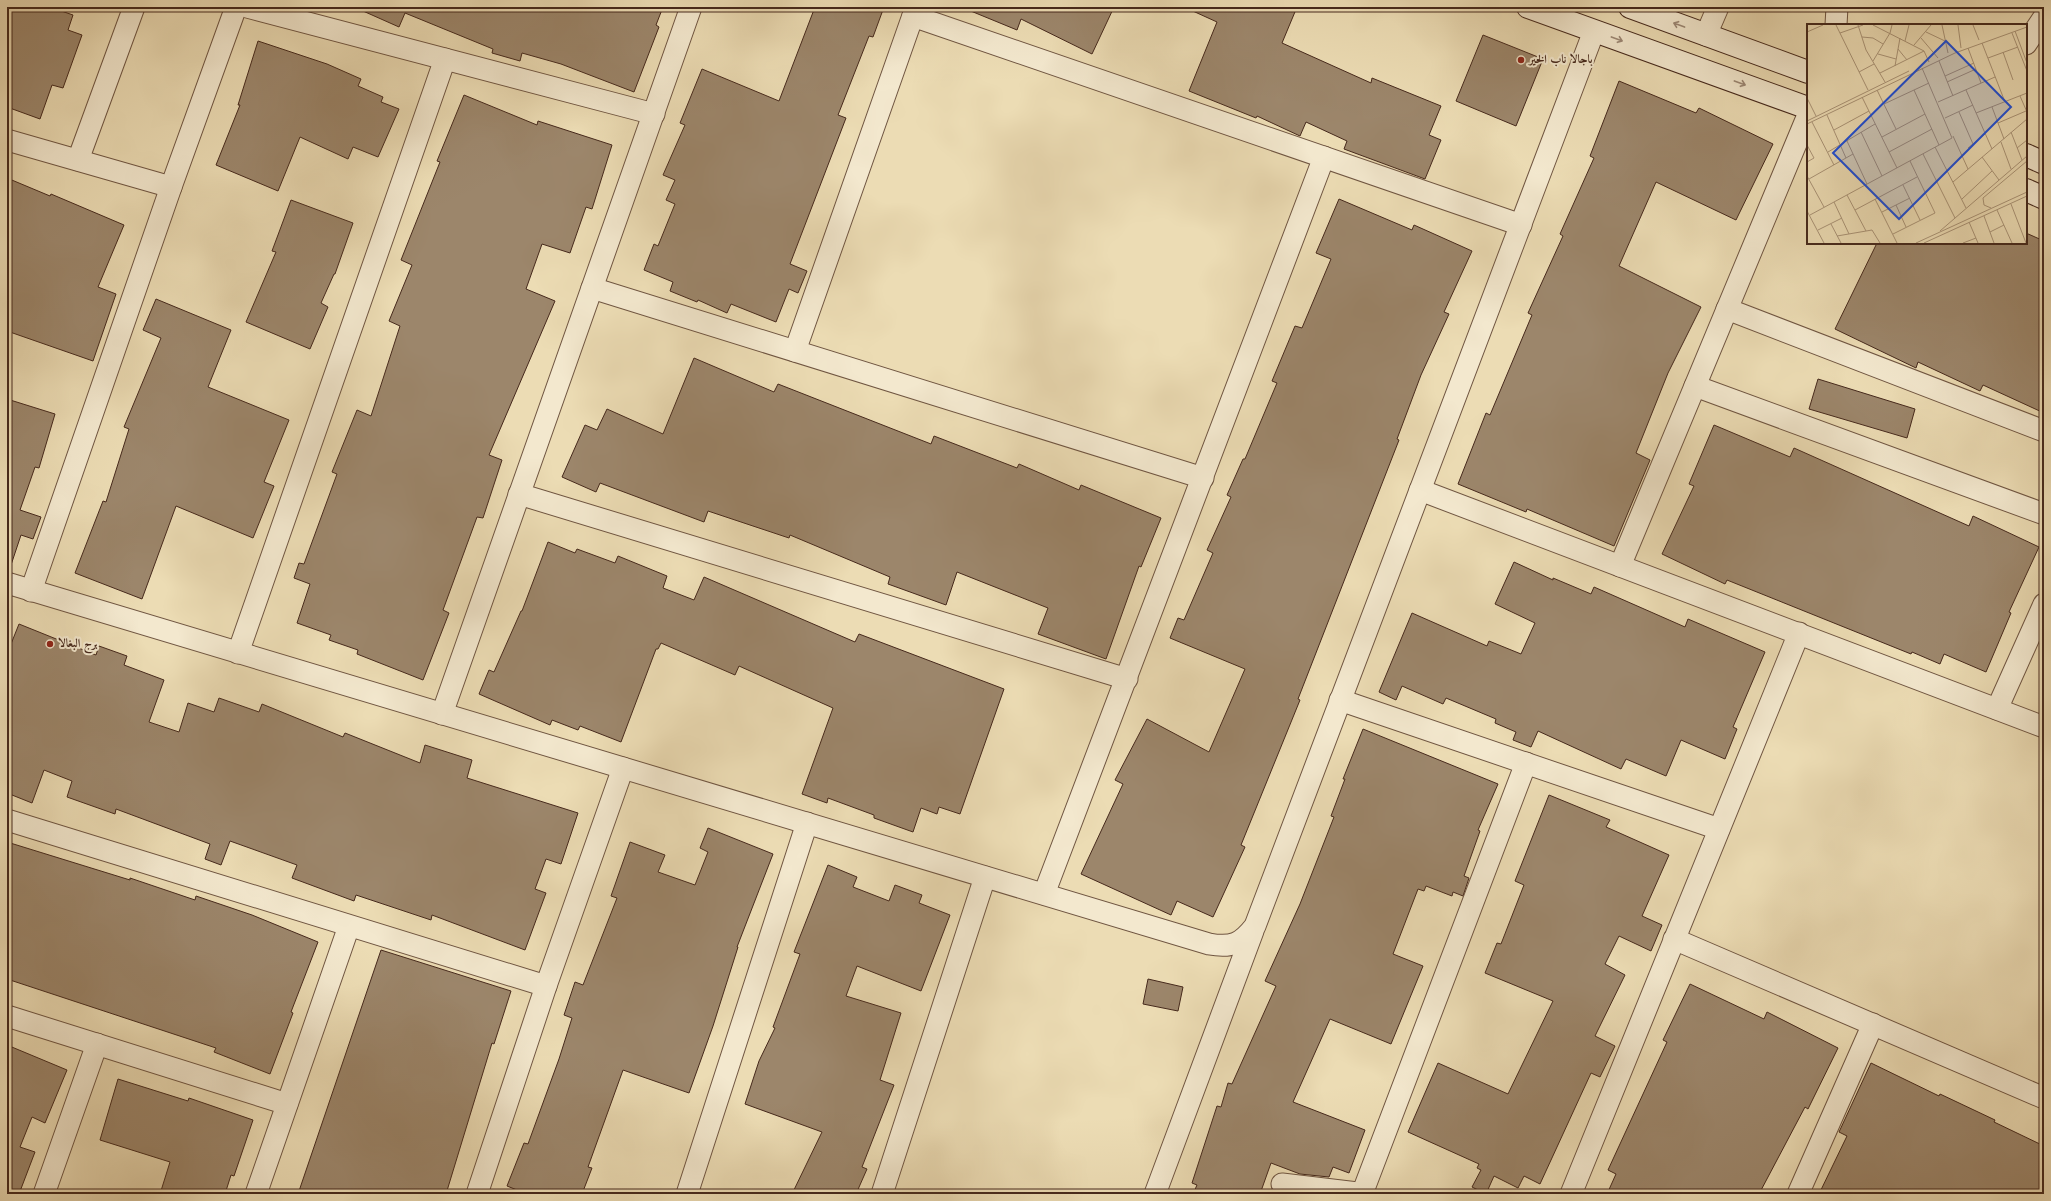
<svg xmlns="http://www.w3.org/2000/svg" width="2051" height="1201" viewBox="0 0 2051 1201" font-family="'Old Standard TT',Amiri,serif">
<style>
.building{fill:#9c866b;stroke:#46291c}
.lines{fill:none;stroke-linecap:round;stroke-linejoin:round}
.minor-casing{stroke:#705642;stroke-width:23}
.secondary-casing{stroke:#46291c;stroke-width:24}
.minor{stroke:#f3e8ce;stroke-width:21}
.secondary{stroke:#f3e8ce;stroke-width:22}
.oneway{stroke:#9c8875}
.poi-dot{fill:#8f2418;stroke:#f3e8ce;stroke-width:1.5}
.labels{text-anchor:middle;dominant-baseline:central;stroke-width:4;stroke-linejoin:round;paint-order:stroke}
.poi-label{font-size:12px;font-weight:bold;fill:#46291c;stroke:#f3e8ce;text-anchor:start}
.inset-road{fill:none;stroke:#aa9477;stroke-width:1}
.view{fill:#1d4ed8;fill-opacity:0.15;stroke:#1d4ed8;stroke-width:2}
.inset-edge{fill:none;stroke:#46291c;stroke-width:2}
</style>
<rect width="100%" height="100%" fill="#ecdcb4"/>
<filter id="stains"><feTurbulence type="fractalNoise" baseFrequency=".005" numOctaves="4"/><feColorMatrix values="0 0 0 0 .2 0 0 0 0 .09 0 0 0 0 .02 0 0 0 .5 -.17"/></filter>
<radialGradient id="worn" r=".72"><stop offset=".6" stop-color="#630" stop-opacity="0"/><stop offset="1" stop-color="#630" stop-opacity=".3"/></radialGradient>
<g class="building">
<path d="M7,7H50L73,15L68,30L82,35L63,88L52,85L40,119L7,107Z"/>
<path d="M354,7H663L656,25L659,27L634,92L561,64L522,53L520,61L492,53L493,49L405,13L399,27Z"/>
<path d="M815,7H884L873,37L869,36L838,115L846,118L790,264L807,271L798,293L789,289L776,322L731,304L727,313L698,300L697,302L670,291L673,282L644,270L654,244L658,246L675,204L666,200L675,180L663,175L685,125L680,123L702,69L779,101Z"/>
<path d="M961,7H1114L1092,54L1021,19L1017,30Z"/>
<path d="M1184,7H1297L1282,43L1371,83L1372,78L1441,106L1429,135L1441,140L1425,179L1344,149L1347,141L1306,122L1300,136L1257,116L1256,118L1189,91L1217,22Z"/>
<path d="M1483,35L1543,59L1516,126L1456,101Z"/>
<path d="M258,41L327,64L361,79L358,86L383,97L381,102L399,109L378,157L353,147L348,159L300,137L278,191L216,165L240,105H238Z"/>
<path d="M1619,81L1696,113L1699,108L1773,144L1736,220L1656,182L1619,266L1701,307L1668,373L1636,453L1650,460L1614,546L1527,509L1526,512L1458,484L1486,413L1490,415L1532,315L1528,313L1563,236L1560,234L1594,158L1590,156Z"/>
<path d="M464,95L537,125L538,121L612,145L592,209L586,207L570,253L542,244L526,289L555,301L489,455L502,460L483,518L477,517L443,610L449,613L423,680L357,654L358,650L329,640L331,635L297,623L310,584L294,578L299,563L304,564L337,474L332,472L357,410L371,416L400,326L389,321L412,265L401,260L440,162L437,161Z"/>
<path d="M7,178L50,196L51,194L124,225L98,287L116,294L93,361L7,331Z"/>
<path d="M1339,199L1412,230L1414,225L1472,251L1444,312L1449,314L1421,375L1397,439L1399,440L1298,699L1300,700L1241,845L1245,847L1213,917L1177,901L1171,915L1081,874L1123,784L1115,780L1147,719L1209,752L1245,669L1170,638L1178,618L1184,620L1213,553L1207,550L1231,497L1227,495L1243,459H1245L1277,383L1272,381L1295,326L1302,328L1331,259L1316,253Z"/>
<path d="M291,200L353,223L335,274H334L321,303L328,307L310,349L246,322L276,252L272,251Z"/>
<path d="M2026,233L2044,241V413L1983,385L1980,391L1918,362L1916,368L1835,329L1877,243H2026Z"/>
<path d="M156,299L231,330L208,387L289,420L264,482L274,486L253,538L176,506L142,599L75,573L103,501L106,502L129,429L124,427L161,338L143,330Z"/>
<path d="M694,358L774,392L778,384L931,444L934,436L1017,468L1019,464L1079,490L1081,485L1161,518L1141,567L1139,566L1106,659L1038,634L1048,608L957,572L946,605L888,584L890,577L790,535L789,538L708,511L704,522L600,483L596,492L562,477L585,425L597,430L607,409L663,434Z"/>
<path d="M1818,379L1915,409L1907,438L1809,409Z"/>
<path d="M7,399L55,414L39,468L35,467L20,510L41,517L33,539L21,535L10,568L7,567Z"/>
<path d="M1714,425L1790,457L1794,448L1969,526L1973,516L2039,547L2009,612L2011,613L1986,672L1944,654L1940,664L1912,652L1911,654L1727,580L1725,584L1662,554L1694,486L1689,484Z"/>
<path d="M548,542L575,553L577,549L615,563L618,556L667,576L663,588L694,600L704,577L855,642L859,634L1004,689L960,814L939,807L937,814L921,808L913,832L874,818V815L828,798L827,803L802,794L833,708L739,666L735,675L661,643L658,649H656L621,742L580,726L578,730L552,720L550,725L479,694L489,670L494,672L521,611H522Z"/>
<path d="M1514,562L1553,580V578L1591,594L1594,587L1685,627L1688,619L1765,652L1733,727L1737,729L1725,759L1681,740L1666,776L1626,759L1621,769L1538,731L1531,747L1513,740L1516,732L1495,723L1496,719L1446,698L1443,704L1402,686L1396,700L1379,692L1412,613L1487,646L1489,641L1521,654L1535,623L1495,604Z"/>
<path d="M19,624L96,655L99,646L127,656L124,665L164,680L149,722L179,732L188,703L214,712L219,698L259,712L262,704L343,737L345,733L420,763L425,745L472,760L467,778L578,813L561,864L546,859L535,889L546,893L525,950L432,915L431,920L356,895L354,901L292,878L297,865L230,841L221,865L205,859L210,844L116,809L115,814L67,797L72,781L44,770L32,803L7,793V654Z"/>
<path d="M1363,729L1498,784L1478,830L1480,831L1464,876L1469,878L1463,896L1453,892L1452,896L1426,886L1424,891L1418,889L1393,954L1423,966L1391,1044L1330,1019L1293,1102L1365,1130L1349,1173L1333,1167L1329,1177L1300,1174L1271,1163L1260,1194H1193L1197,1185L1192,1183L1217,1106L1221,1107L1228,1083L1232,1084L1276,986L1265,981L1300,904L1334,817L1331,816L1345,779H1343Z"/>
<path d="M1549,795L1610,820L1606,827L1669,855L1642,916L1662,925L1651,951L1619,936L1605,964L1625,975L1595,1036L1615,1046L1600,1077L1591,1073L1540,1184L1524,1176L1518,1188L1494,1176L1486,1194L1472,1187L1481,1170L1477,1168L1479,1164L1408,1132L1438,1063L1508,1094L1553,1001L1485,973L1497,943L1501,944L1524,885L1515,881Z"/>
<path d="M708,828L773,854L737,947H738L713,1026L689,1093L623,1070L588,1167L592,1168L582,1194H527L507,1186L524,1143L528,1144L559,1059L572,1018L564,1015L575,982L583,985L617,898L611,896L630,842L665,855L658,872L695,885L708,852L700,848Z"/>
<path d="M7,842L130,880V878L195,900L196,896L252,915L318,942L291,1012L293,1013L270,1074L214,1052L216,1048L7,979Z"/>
<path d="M828,865L857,877L853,887L889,901L895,885L922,895L919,903L950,915L921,991L857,966L846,996L901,1013L880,1080L894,1085L862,1167L867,1169L856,1194H792L822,1132L745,1104L759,1061L775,1028L773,1027L800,954L794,952Z"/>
<path d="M381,950L511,991L494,1044L492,1043L446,1194H298Z"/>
<path d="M1148,979L1183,987L1178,1011L1143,1004Z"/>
<path d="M1690,984L1764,1019L1767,1012L1838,1048L1808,1109L1805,1107L1759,1194H1607L1616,1174L1608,1170L1667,1042L1663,1040Z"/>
<path d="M7,1045L67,1070L45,1123L32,1117L20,1147L35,1152L19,1194L7,1189Z"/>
<path d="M1871,1063L1939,1096L1940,1094L1995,1120L1994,1122L2044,1146V1184L2039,1194H1819L1847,1136L1839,1132Z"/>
<path d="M118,1079L188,1101L189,1098L253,1120L234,1176L231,1175L225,1194H160L170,1162L100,1140Z"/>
</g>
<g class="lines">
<defs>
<g id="minor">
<path d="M247,7L654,114"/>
<path d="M913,16L1521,225"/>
<path d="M1836,25L1837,7"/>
<path d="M1706,35L1718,7"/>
<path d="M2026,44L2044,17"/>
<path d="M7,140L171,187"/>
<path d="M78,160L134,7"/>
<path d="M592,288L1203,478"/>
<path d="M1727,309L2044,431"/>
<path d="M795,351L916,7"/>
<path d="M1695,386L2044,514"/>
<path d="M1420,490L2044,727"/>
<path d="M519,494L1127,679"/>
<path d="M1620,566L1808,115"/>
<path d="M7,583L1209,944C1232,948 1241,944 1255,926L1594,31"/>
<path d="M31,591L171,187L236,7"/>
<path d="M238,653L445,59"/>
<path d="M1340,700L1719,829"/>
<path d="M1997,709L2044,604"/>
<path d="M442,714L691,7"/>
<path d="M7,820L546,986"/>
<path d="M1044,894L1324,157"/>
<path d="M1674,939L2044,1098"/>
<path d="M7,1016L287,1104"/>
<path d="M1282,1184L1366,1194"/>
<path d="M44,1194L97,1044"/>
<path d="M256,1194L349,926"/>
<path d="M477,1194L546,986L623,768"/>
<path d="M687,1194L807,823"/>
<path d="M882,1194L985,877"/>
<path d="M1155,1194L1253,931"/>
<path d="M1362,1194L1526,763"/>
<path d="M1571,1194L1799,633"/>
<path d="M1798,1194L1873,1024"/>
</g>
<g id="secondary">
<path d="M1528,7L1808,108"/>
<path d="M1630,7L1808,72"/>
<path d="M2026,155L2044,163"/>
<path d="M2026,190L2044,198"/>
</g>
</defs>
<use href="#minor" class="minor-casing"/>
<use href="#secondary" class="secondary-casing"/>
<use href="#minor" class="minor"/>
<use href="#secondary" class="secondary"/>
</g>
<defs><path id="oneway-shaft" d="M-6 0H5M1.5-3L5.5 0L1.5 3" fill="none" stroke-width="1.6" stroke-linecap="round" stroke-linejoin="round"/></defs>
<g class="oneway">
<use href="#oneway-shaft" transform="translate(1679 25) rotate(-160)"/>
<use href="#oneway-shaft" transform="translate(1617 39) rotate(20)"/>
<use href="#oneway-shaft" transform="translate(1740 83) rotate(20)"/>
</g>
<g class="poi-dot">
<circle cx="1521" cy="60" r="4"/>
<circle cx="50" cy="644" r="4"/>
</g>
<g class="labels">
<g class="poi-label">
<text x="1529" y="60">باجالا ناب الخير</text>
<text x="58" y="644">برج البغالا</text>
</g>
</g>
<g transform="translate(1807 24)">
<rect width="220" height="220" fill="#ecdcb4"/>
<path class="inset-road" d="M29,1L61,66M51,1L59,26L78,58M66,1L117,27L122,38M135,1L141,29M151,1L154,24M166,1L172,16M208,7L220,39M0,8L16,1M119,8L138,17M33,9L56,1M205,9L220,47M55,13L66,14L76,20M114,14L131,34M98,17L102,1M175,19L198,78M107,21L124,1M161,24L174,59M91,25L100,36M196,28L206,56M71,30L89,35M181,34L211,23M66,37L83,9L85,1M132,37L146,72M88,42L93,14M52,48L67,40M73,49L117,27M138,52L167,39M140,58L169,45M70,66L89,105M107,66L132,121M159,66L185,125M213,72L220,88M55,73L90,144M0,74L9,92M131,78L188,53M77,80L122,59M185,83L197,115M152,88L166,120M169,89L220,69M20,91L39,134M138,94L166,81M0,97L102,47M5,98L27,141M191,99L219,87M0,100L148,29L220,3M27,106L62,87M54,108L75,152M204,108L215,136M146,112L161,145M75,113L118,90M40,117L60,160M194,118L204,145M0,121L7,134L0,138M128,123L159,184M161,124L178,110M210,124L220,116M21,128L68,100M82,128L125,105M116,130L148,194M175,133L192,156M0,152L17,183M2,155L46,130M146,158L220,95M96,161L113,196M40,171L59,207M68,175L90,219M155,175L185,147M27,178L42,210M204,180L219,219M89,181L99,203M184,184L177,181L176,174L220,137M48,186L110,153M190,186L205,219M0,187L17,219M75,188L103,174M3,191L145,114L115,44M177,192L187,219M162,198L171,219M24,200L34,219M11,206L35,194M133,207L220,132M183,208L197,201M86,210L128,189L103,137M30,212L65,206L73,219M109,219L220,168M117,219L220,172M156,219L169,214"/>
<path class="view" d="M139,17L204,83L92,195L26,129Z"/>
<rect width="220" height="220" class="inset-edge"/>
</g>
<rect width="2051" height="1201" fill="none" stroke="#ecdcb4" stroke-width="24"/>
<rect x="8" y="8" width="2035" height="1185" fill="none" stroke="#46291c" stroke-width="2"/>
<rect x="12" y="12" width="2027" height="1177" fill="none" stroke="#46291c"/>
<rect width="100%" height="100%" filter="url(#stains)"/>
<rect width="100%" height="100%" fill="url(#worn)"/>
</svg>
